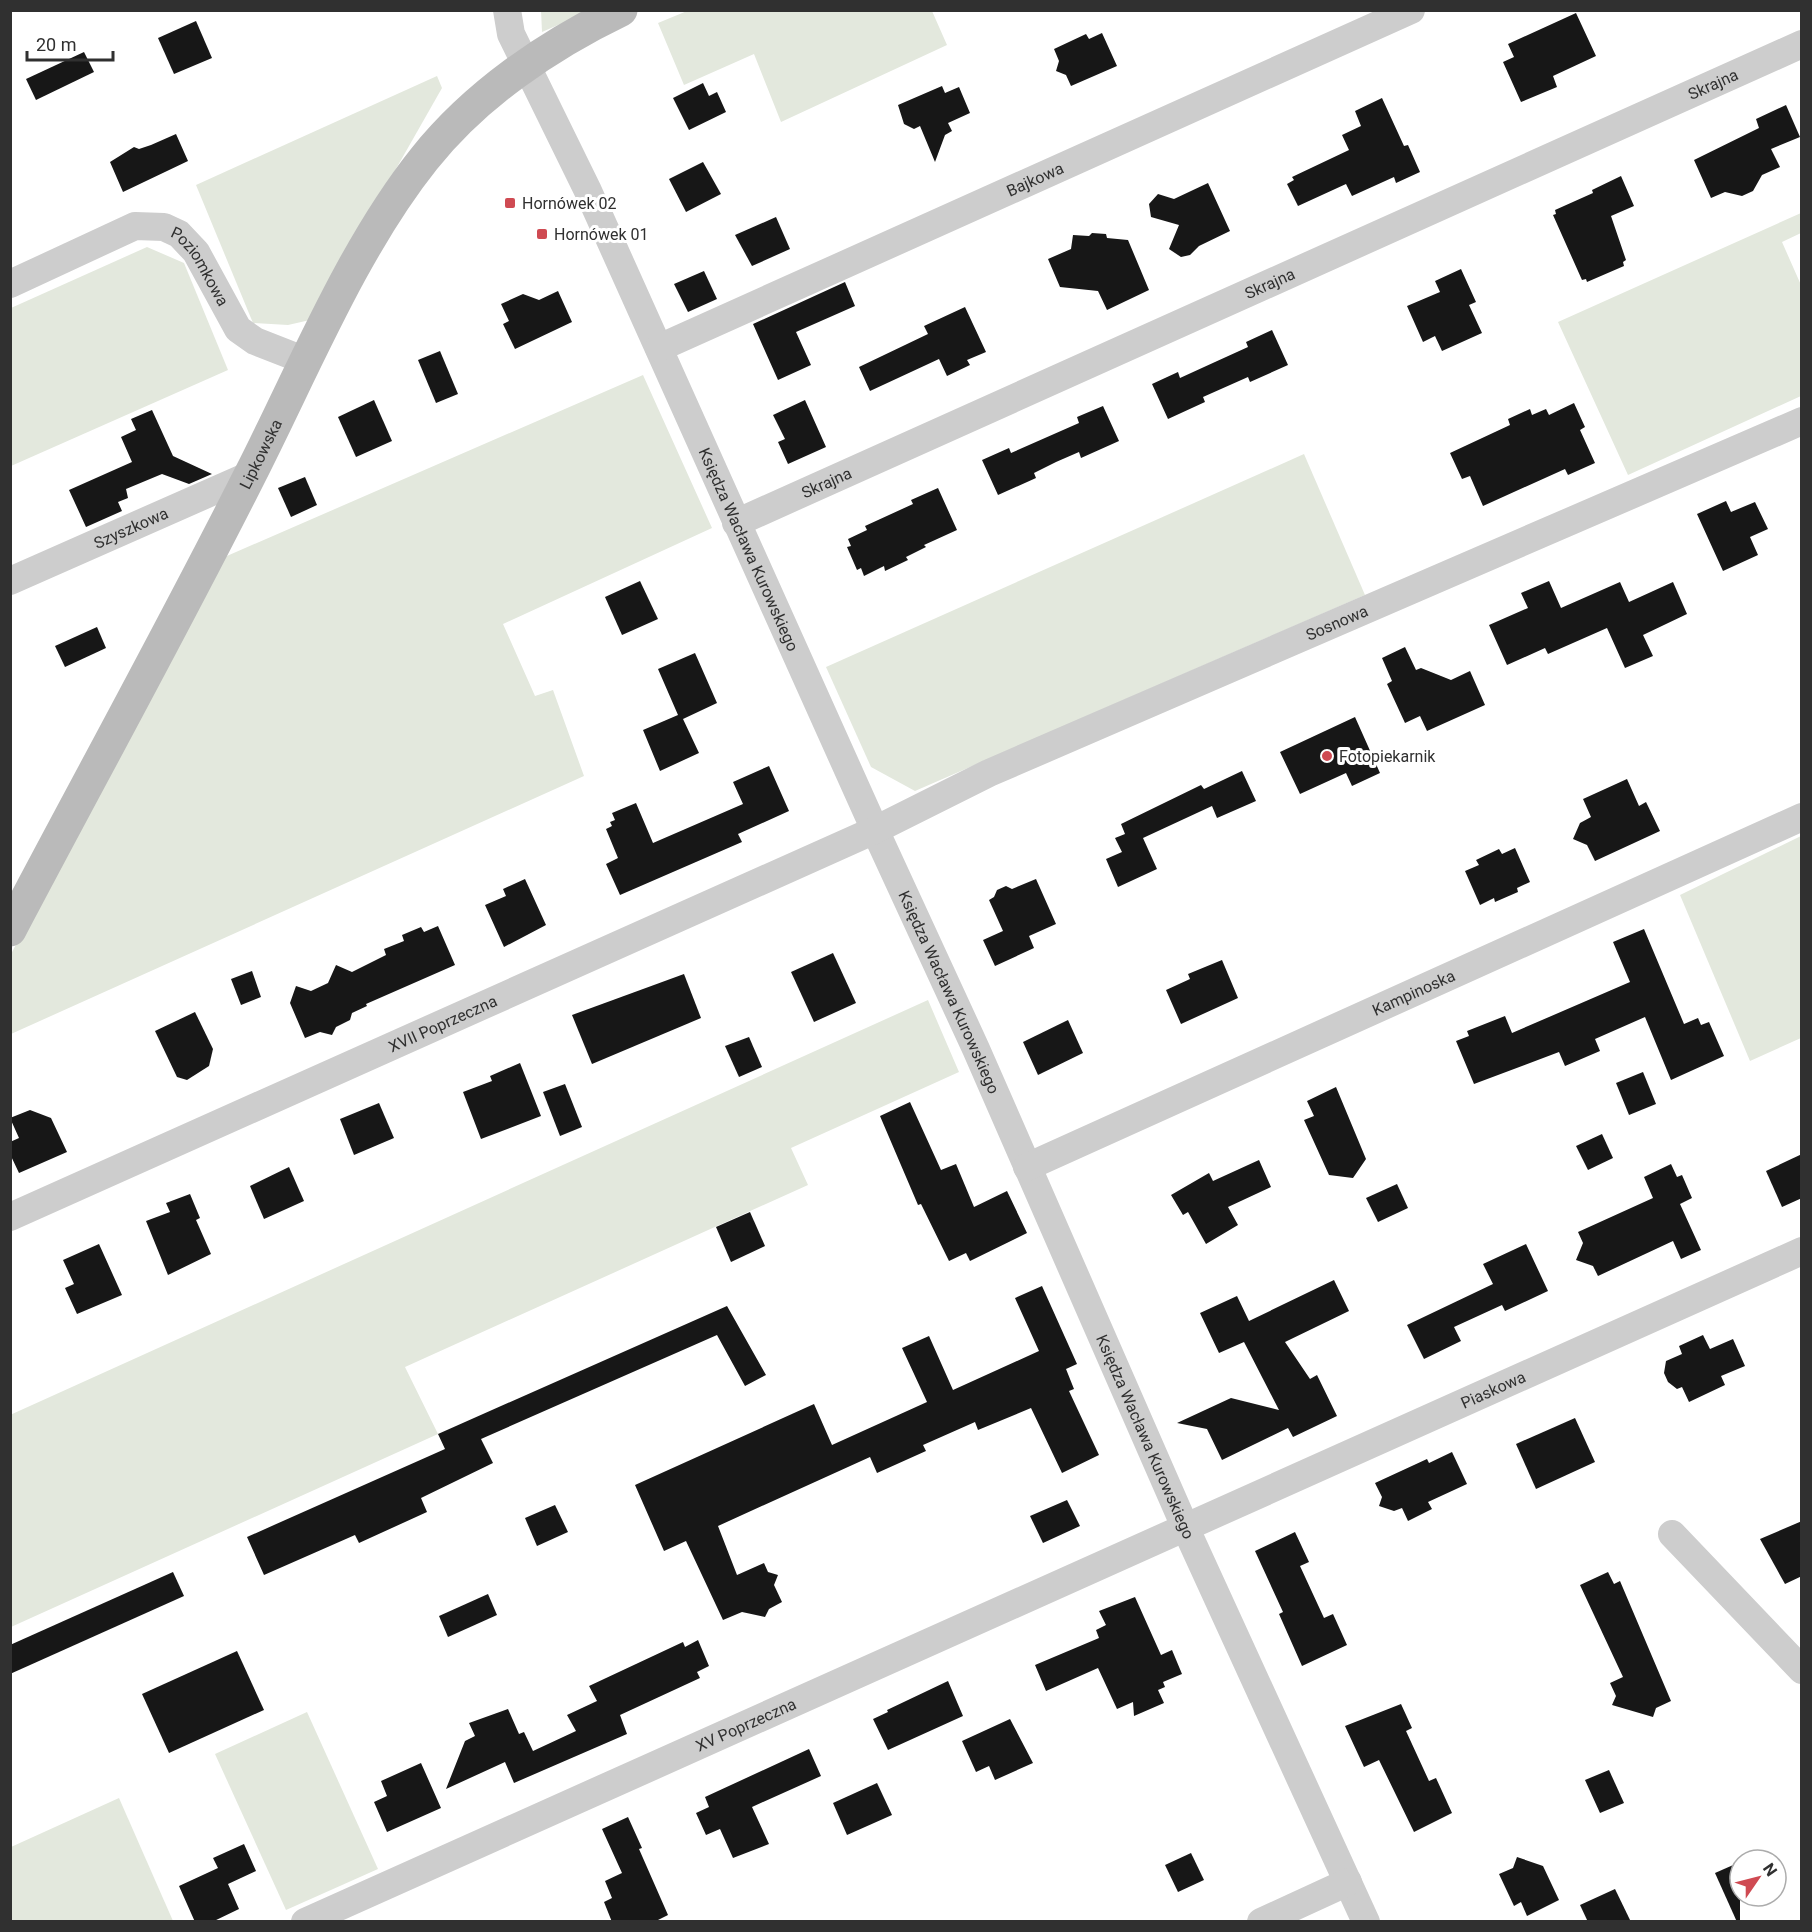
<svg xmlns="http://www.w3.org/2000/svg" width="1812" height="1932" viewBox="0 0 1812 1932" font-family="Roboto,sans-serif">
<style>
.green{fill:#e3e8dd}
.building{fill:#171717}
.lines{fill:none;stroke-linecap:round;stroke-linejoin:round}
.street{stroke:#cdcdcd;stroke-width:28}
.secondary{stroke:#bababa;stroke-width:33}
.poi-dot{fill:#cf4a52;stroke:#fff;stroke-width:2}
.labels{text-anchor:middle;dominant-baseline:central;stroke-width:6;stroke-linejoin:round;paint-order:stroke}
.street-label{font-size:16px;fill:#303030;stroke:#fff}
.poi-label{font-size:16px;fill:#303030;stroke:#fff;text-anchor:start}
</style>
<rect width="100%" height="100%" fill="#fff"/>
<g class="green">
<path d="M541,10L590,11L542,32Z"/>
<path d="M687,11H932L947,45L781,122L754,54L684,85L658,23Z"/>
<path d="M437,76L442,88L310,320L288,325L253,323L196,185Z"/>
<path d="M1801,213V233L1782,242L1801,285V396L1628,475L1558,322Z"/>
<path d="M147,247L184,263L228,370L11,466V308Z"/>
<path d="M643,375L712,528L503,624L535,696L553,690L584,776L11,1034V954L220,559Z"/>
<path d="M1304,454L1365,595L915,791L871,767L826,667Z"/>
<path d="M1801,836V1038L1750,1061L1680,895Z"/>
<path d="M928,1000L959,1072L791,1148L808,1185L405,1367L438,1434L11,1627L10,1415Z"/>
<path d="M307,1712L378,1869L286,1910L215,1754Z"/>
<path d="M119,1798L173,1921H11V1847Z"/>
</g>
<g class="building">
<path d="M1576,13L1596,56L1553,76L1557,87L1521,102L1503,62L1514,57L1508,44Z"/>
<path d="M196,21L212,58L174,74L158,38Z"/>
<path d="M1102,33L1117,66L1071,86L1066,75L1056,71L1059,61L1054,49L1086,34L1089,39Z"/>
<path d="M84,52L94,72L36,100L26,79Z"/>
<path d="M703,83L709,96L717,92L726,112L689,130L673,98Z"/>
<path d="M942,86L945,93L959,87L970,113L948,123L952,131L945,135L935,162L920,126L914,129L904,124L898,105Z"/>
<path d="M1382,98L1404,146L1408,145L1420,172L1396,183L1394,177L1352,196L1346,184L1298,206L1287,184L1294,180L1292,177L1349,150L1342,135L1361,126L1355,111Z"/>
<path d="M1786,105L1800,137L1771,149L1780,167L1762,175L1753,191L1742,196L1725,192L1711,198L1694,160L1759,128L1756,119Z"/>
<path d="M176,134L188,161L123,192L110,162L134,147L139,149L151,145Z"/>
<path d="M703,162L721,194L686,212L669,179Z"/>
<path d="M1621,176L1634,206L1611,216L1626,260L1623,262L1624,266L1587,282L1586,279L1582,280L1553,215L1556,214L1555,210L1593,193L1592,190Z"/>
<path d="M1208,183L1230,231L1199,246L1190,255L1181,257L1169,249L1179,225L1151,217L1149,204L1158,194L1174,199Z"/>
<path d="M776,217L790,249L752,266L735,235Z"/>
<path d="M1092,233L1106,234L1107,238L1128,240L1149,290L1107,310L1098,291L1060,287L1048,259L1071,249L1073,235L1089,236Z"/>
<path d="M1461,269L1476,302L1469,305L1482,333L1442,351L1435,336L1423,342L1407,306L1440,292L1435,281Z"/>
<path d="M704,271L717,299L688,312L674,284Z"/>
<path d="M845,282L855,306L796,332L811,365L778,380L753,324Z"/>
<path d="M558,291L572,322L515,349L503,324L509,321L501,304L523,294L539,300Z"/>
<path d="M965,307L986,352L967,360L970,365L947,376L939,359L870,391L859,367L928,334L924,326Z"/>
<path d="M1272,330L1288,365L1250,382L1248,377L1203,397L1205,402L1168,419L1152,384L1178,372L1180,378L1215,362L1248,347L1246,342Z"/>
<path d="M440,351L458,394L436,403L418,360Z"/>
<path d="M374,400L392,441L356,457L338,417Z"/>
<path d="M805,400L826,447L788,464L778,442L785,439L773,415Z"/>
<path d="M1574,403L1585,427L1580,430L1595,463L1568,475L1565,469L1483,506L1470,476L1462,479L1450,453L1510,425L1508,419L1530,409L1532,415L1546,409L1549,415Z"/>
<path d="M1103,406L1119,441L1081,458L1079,452L1056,462L1034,473L1036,478L998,495L982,460L1009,448L1011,453L1079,423L1077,417Z"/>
<path d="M152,410L173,456L212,474L189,484L162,474L126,489L128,498L118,502L122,511L86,527L69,490L132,462L121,437L136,430L131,419Z"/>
<path d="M305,477L317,505L291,517L278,488Z"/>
<path d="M938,488L957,530L924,545L926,547L906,557L908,560L885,571L884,566L864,576L861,568L857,570L847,547L851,546L848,539L867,530L865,526L913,504L911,500Z"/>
<path d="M1726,501L1731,512L1755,502L1768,529L1750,537L1758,555L1723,571L1697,514Z"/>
<path d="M640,581L658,619L622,635L605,597Z"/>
<path d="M1549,581L1561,608L1620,582L1629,602L1673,582L1687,614L1643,635L1653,656L1625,668L1607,628L1548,654L1545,648L1507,665L1489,625L1528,608L1521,593Z"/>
<path d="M97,627L106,648L65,667L55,646Z"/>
<path d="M1405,647L1416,670L1421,668L1451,680L1470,671L1485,705L1427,731L1420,716L1405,723L1387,684L1392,681L1382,658Z"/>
<path d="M695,653L717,703L683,719L699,753L660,771L643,730L678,715L658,669Z"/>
<path d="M1355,717L1380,773L1352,786L1346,773L1300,794L1280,752Z"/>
<path d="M769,766L789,811L738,834L742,842L620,895L606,864L618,858L606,829L612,826L610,822L615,820L612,813L636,803L653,843L743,804L733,782Z"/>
<path d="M1242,771L1256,801L1217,818L1212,806L1143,838L1157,869L1118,887L1106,859L1122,852L1115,838L1125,834L1121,824L1201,785L1204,789Z"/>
<path d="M1627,779L1639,806L1646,802L1660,831L1595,861L1587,845L1573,839L1580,823L1591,817L1583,799Z"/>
<path d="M1515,848L1530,882L1517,888L1518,892L1495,902L1494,898L1480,905L1465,871L1479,865L1476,860L1499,849L1502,854Z"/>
<path d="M525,879L546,925L504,947L485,905L506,896L503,889Z"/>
<path d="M1036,879L1056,924L1029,936L1034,948L995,966L983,940L1003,931L989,900L994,897L997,890L1006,886L1012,889Z"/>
<path d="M438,926L455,965L366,1004L367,1006L352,1013L350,1020L336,1027L332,1035L320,1032L305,1038L290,1003L296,986L311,991L328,983L336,965L352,972L386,955L384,949L404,941L402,935L421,927L424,932Z"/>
<path d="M1644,929L1684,1024L1698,1018L1701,1025L1709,1022L1724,1056L1671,1080L1645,1017L1595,1039L1600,1051L1565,1066L1559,1052L1474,1084L1456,1041L1469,1036L1467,1031L1505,1016L1512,1033L1630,982L1613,942Z"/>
<path d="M833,953L856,1003L814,1022L791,972Z"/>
<path d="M1222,960L1238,998L1181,1024L1166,990L1190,979L1188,974Z"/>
<path d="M252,971L261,997L241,1005L231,979Z"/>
<path d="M684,974L701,1018L592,1064L572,1015Z"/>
<path d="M195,1012L213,1049L209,1066L187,1080L177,1077L155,1031Z"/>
<path d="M1068,1020L1083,1053L1038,1075L1023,1042Z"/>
<path d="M749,1037L762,1067L739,1077L725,1046Z"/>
<path d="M520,1063L541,1116L481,1139L463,1092L492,1081L490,1076Z"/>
<path d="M1643,1072L1656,1104L1629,1115L1616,1083Z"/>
<path d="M565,1084L582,1127L560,1136L543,1092Z"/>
<path d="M1336,1087L1366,1159L1353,1178L1329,1175L1304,1120L1314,1116L1307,1101Z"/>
<path d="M910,1102L941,1170L956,1164L974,1207L1007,1191L1027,1233L970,1261L966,1253L949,1261L921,1204L918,1205L880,1116Z"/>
<path d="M379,1103L394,1138L354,1155L340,1119Z"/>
<path d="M30,1110L51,1118L67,1152L19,1173L10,1154V1142L19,1138L10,1118Z"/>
<path d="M1602,1134L1613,1158L1588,1170L1576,1146Z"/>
<path d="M1802,1154V1198L1782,1207L1766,1171Z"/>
<path d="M1259,1160L1271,1187L1228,1207L1238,1225L1206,1244L1188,1212L1183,1215L1171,1195L1209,1173L1213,1181Z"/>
<path d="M1671,1164L1677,1177L1682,1175L1692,1198L1680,1204L1701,1250L1681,1259L1673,1241L1598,1276L1593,1266L1576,1260L1583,1243L1578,1232L1653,1198L1644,1177Z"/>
<path d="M289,1167L304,1201L264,1219L250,1186Z"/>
<path d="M1397,1184L1408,1208L1378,1222L1366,1198Z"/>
<path d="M190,1194L200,1218L196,1220L211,1254L168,1275L146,1221L170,1212L166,1203Z"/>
<path d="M750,1212L765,1246L731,1262L716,1227Z"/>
<path d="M99,1244L122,1295L77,1314L65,1288L74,1284L63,1260Z"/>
<path d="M1526,1244L1548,1291L1505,1311L1502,1305L1454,1327L1461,1341L1424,1359L1407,1325L1493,1284L1483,1264Z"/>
<path d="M1334,1280L1349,1311L1285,1342L1310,1379L1317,1375L1337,1416L1293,1437L1288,1428L1222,1460L1207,1429L1177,1423L1231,1398L1279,1410L1244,1342L1219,1353L1200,1313L1237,1296L1249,1321Z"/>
<path d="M1042,1286L1077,1364L1066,1369L1074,1389L1069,1391L1099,1455L1062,1473L1031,1408L978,1430L975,1422L923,1445L926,1451L877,1473L870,1457L718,1526L737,1575L764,1563L768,1572L778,1575L774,1585L782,1602L769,1609L765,1617L742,1612L723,1620L686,1541L664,1551L635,1485L814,1404L832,1445L927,1402L902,1348L929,1336L953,1390L1039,1351L1015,1298Z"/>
<path d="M727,1306L766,1375L745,1386L717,1335L481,1439L493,1463L421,1498L427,1512L359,1543L355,1535L264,1575L247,1537L445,1449L438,1434Z"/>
<path d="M1703,1335L1710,1349L1733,1339L1745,1366L1721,1376L1725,1385L1689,1402L1682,1387L1677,1389L1668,1382L1664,1373L1666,1361L1682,1354L1679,1346Z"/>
<path d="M1575,1418L1595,1462L1536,1489L1516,1444Z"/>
<path d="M1452,1452L1467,1484L1428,1502L1432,1509L1408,1521L1402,1508L1394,1511L1379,1506L1382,1497L1375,1483L1427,1459L1429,1463Z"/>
<path d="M1067,1500L1080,1526L1043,1543L1030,1516Z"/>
<path d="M555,1505L568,1532L537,1546L525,1518Z"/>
<path d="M1802,1521V1576L1785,1584L1760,1539Z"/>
<path d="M1295,1532L1309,1562L1300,1566L1324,1618L1333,1614L1347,1645L1302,1666L1279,1614L1283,1612L1255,1551Z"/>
<path d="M173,1572L184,1596L10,1674V1645Z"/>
<path d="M1608,1572L1614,1584L1620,1581L1671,1701L1656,1708L1653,1717L1612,1705L1616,1696L1610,1683L1623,1677L1580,1585Z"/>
<path d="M488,1594L497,1615L448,1637L439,1616Z"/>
<path d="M1135,1597L1161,1655L1172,1650L1182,1674L1163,1682L1165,1687L1158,1690L1164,1703L1134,1716L1133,1702L1117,1709L1098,1668L1046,1691L1035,1665L1099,1638L1096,1630L1106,1625L1099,1611Z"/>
<path d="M698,1640L709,1666L697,1672L700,1678L620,1715L627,1734L514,1783L505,1762L446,1789L465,1741L475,1736L469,1723L508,1709L519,1734L524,1732L533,1751L576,1731L567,1715L597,1701L589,1686L683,1642L685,1647Z"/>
<path d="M237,1651L264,1710L169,1753L142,1694Z"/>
<path d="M948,1681L963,1716L888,1750L873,1719L888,1712L887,1710Z"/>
<path d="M1401,1704L1412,1728L1406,1731L1429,1781L1436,1778L1452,1813L1414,1832L1379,1760L1364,1767L1345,1726Z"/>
<path d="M1010,1719L1033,1763L995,1780L989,1766L976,1772L962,1741Z"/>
<path d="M809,1749L821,1776L752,1807L769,1844L733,1858L720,1829L706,1835L696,1813L709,1807L705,1797Z"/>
<path d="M421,1763L441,1808L387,1832L374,1802L387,1796L381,1781Z"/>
<path d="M1609,1770L1624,1803L1600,1813L1585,1780Z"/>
<path d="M877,1783L892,1815L847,1835L833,1803Z"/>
<path d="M628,1817L642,1848L639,1849L668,1915L654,1922H612L604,1902L612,1898L605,1881L622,1873L602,1829Z"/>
<path d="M244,1844L256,1871L228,1884L239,1909L212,1922H195L179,1886L218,1868L213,1858Z"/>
<path d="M1191,1853L1204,1880L1178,1892L1165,1865Z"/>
<path d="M1517,1857L1543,1866L1559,1900L1527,1916L1521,1902L1514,1906L1499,1874L1513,1868Z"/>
<path d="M1740,1862V1922H1737L1715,1873Z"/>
<path d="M1615,1889L1631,1922H1588L1580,1905Z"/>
</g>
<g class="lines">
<g class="street">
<path id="s1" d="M507,10L511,34L588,191L875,830L976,1049L1186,1529L1366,1922"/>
<path id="s2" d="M10,284L135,226L164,227L179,234L196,252L238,329L255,341L306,361"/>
<path id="s3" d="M659,348L1411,10"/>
<path id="s4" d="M736,523L1802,44"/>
<path id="s5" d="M10,581L250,475"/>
<path id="s6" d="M1027,1167L1802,817"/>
<path id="s7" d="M10,1217L875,830L989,773L1802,421"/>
<path d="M1672,1534L1802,1670"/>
<path id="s8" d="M305,1922L1802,1251"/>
<path d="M1261,1922L1348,1882"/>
</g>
<path class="secondary" id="s9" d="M10,930C90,778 173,628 250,475C302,373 352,249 424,159C475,95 548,45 621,10"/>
</g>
<g class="poi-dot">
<rect x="504" y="197" width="12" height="12" rx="3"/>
<rect x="536" y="228" width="12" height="12" rx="3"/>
<circle cx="1327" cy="756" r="6"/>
</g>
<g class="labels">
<g class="street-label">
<text stroke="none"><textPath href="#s4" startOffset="1071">Skrajna</textPath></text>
<text stroke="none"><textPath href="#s3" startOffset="412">Bajkowa</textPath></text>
<text stroke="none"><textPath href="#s2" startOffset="222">Poziomkowa</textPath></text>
<text stroke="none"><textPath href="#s4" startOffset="585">Skrajna</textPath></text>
<text stroke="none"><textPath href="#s9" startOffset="538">Lipkowska</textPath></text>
<text stroke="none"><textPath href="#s4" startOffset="99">Skrajna</textPath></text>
<text stroke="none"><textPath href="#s5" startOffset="132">Szyszkowa</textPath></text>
<text stroke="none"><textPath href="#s1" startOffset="592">Księdza Wacława Kurowskiego</textPath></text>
<text stroke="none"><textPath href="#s7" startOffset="1454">Sosnowa</textPath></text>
<text stroke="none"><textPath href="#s1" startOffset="1078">Księdza Wacława Kurowskiego</textPath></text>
<text stroke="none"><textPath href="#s6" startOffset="424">Kampinoska</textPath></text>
<text stroke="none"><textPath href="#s7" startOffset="474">XVII Poprzeczna</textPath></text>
<text stroke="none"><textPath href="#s8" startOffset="1302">Piaskowa</textPath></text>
<text stroke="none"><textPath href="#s1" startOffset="1564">Księdza Wacława Kurowskiego</textPath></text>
<text stroke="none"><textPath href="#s8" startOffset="483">XV Poprzeczna</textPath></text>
</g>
<g class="poi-label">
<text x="522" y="203">Hornówek 02</text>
<text x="554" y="234">Hornówek 01</text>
<text x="1339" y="756">Fotopiekarnik</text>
</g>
</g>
<rect width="1812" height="1932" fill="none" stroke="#303030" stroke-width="24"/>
<g transform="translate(1758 1878) rotate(55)"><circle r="28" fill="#ffffff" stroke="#acacac" stroke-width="1.5"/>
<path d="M0-4.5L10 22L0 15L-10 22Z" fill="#cf4a52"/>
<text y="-9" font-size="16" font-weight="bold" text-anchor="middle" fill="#303030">N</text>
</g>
<path d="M27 51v9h86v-9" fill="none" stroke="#303030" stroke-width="3"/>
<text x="36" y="51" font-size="18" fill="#303030" stroke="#ffffff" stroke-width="4.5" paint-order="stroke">20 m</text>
</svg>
